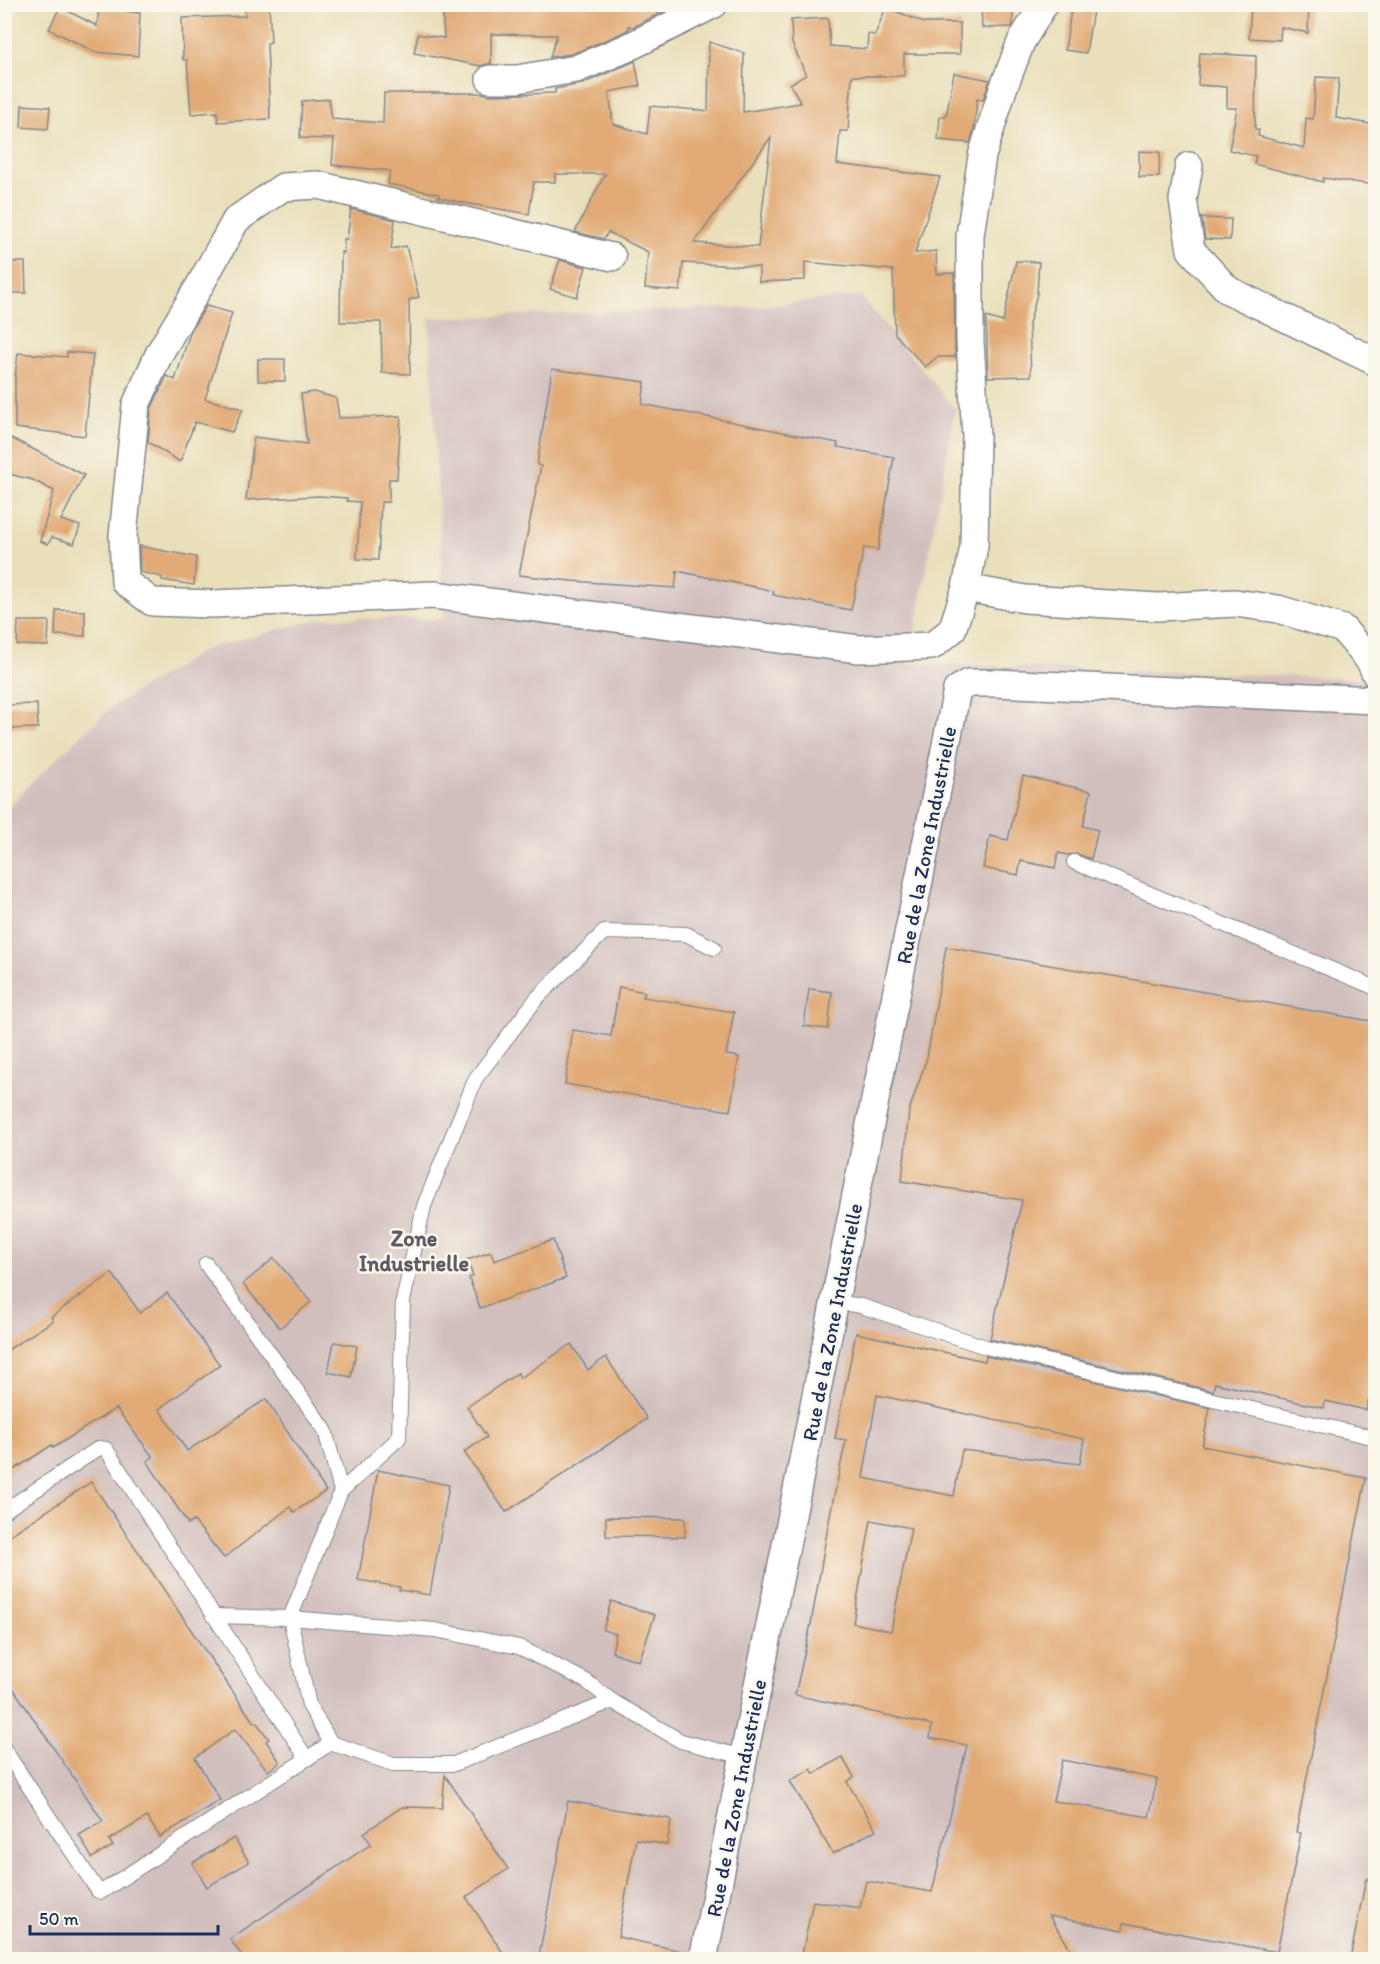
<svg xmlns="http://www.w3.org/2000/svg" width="1380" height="1964" viewBox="0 0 1380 1964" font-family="Itim,sans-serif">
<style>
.industrial{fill:#d1bfbd}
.building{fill:#e1aa76;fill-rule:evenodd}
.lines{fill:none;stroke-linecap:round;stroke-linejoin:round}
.lane-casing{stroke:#82878c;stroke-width:16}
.street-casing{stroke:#82878c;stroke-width:30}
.lane{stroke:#fff;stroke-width:14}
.street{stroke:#fff;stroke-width:27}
.labels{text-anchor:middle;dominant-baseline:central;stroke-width:5;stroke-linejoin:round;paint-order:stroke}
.street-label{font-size:21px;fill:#1b2f5e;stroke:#fbf7ec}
.neighbourhood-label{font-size:22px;font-weight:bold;fill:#605a66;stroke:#fbf7ec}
</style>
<rect width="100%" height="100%" fill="#fbf7ec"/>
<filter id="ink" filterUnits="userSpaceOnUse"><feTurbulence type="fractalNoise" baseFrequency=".0167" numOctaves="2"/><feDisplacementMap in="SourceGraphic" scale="12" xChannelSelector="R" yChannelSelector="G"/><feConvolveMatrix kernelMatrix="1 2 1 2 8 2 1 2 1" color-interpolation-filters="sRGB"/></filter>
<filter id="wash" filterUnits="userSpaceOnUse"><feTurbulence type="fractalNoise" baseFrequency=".008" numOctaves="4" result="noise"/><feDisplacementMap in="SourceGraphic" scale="24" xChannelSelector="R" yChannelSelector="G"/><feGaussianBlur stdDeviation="1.35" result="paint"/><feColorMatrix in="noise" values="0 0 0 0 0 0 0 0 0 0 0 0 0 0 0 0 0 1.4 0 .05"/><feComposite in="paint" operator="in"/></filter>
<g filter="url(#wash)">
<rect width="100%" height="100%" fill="#e9dfba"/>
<path class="industrial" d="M863,295L861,297L954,408L956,406L909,663L1375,679V1959L5,1960V813L27,787L113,706L206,649L322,618L444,619L429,318L756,307Z"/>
<g id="blocks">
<g class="building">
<path d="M244,4H269L271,42L267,43L270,119L218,122L217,112L191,114L187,60H183L182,18L245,16Z"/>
<path d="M442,4H494V8L519,4H673L674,6L633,27L628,26L629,29L620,34L572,54L550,57L557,35L491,34V63L481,66L414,53L418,34L444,38Z"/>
<path d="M981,4H1013V24L1012,27L982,28Z"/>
<path d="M1072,4H1094L1086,53L1065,50Z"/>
<path d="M1251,4H1309L1308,33L1281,27L1280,40L1249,38Z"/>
<path d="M60,7L97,26L99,8L140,13L138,56L95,52L49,29Z"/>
<path d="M886,7L924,23H960V54H904V76H852L848,131H840L837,164L940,177L915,253L936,251L937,274L954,273L955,357H937L925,367L895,334L893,270L805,262V280L759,282V267L683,263L680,291L645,288L648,252L608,232L604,239L575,232L605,174H555V182H534L529,214L464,203L438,197L439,194L388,184L390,171L332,165L334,139L300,138L302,101L329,99L332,119L383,123L384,93H482L490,95L555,93V89L582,84L635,61L640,86L609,92L613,124L647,134L650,106L708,111L709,42L744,53L743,112L801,103L790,84L806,75L792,43L791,20L828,18L830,46L867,49L868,34L875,35ZM771,137L758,247L694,243Z"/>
<path d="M1200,53L1256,56L1255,129L1259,130L1258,136L1304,148L1306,118L1313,119L1316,77L1339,78L1336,118L1376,125V185L1323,178V182L1254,164L1256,156L1229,150L1237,108H1227V87L1198,85Z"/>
<path d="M954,73L990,80L983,100L977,99L974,129L970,143L938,140L940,116H946Z"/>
<path d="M22,105L50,107L48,129L21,127Z"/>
<path d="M1139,151L1160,152L1159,177H1139Z"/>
<path d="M351,209L395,220L391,249L406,246L419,297L409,300L410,374L382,373L381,322H340L341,252L344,253V239H347Z"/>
<path d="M1202,218L1231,219L1230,240L1205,239Z"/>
<path d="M560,260L586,267L577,297L550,289Z"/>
<path d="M1016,261L1039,262L1037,294L1029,324L1031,376L988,377L986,317L1003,322Z"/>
<path d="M4,262H25L26,293H4Z"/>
<path d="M206,306L232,313L205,399L243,409L232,432L195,422L180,462L148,442L151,409L167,376L175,380L191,330Z"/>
<path d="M67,352L93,354L85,436L15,428V377L18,353L67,357Z"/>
<rect x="258" y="359" width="27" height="22"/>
<path d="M552,369L645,382L642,404L838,443L837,447L894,457L878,550L864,548L851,610L773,595L774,591L677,571L675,588L571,581L519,575L541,466L537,465Z"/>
<path d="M314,392L336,398L339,418L401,416L397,479H389V502H381L378,560L357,559L360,502L347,501V498L319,496L246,500L254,437L307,444L301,394Z"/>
<path d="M11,438L84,475L61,520L80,526L74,544L52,537L48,544L40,541L54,491L33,480L5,473Z"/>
<path d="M139,546L196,557L194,585L162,580V577L140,572Z"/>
<path d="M56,610L85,611V636L55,635Z"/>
<path d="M18,621H49L48,646L17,645Z"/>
<path d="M37,704L38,728L4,729V705Z"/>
<path d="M1023,776L1091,791L1083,826L1098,830L1091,859L1077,854L1068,855L1058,853L1055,868L1021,861L1018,875L983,868L990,836L1008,840Z"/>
<path d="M946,947L1376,1022V1371L1366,1410L1325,1401L1324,1408L1215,1383L1213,1391L990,1339L1022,1200L902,1181L909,1111L927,1058Z"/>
<path d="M619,987L645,992L643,997L734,1012L726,1055L739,1057L730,1111L565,1084L573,1030L611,1036Z"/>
<path d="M809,989L832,992L828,1029L804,1026Z"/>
<path d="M553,1240L566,1278L480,1308L469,1278L473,1276L467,1260L491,1252L494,1261Z"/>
<path d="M274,1258L311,1302L280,1328L243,1284Z"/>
<path d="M112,1273L140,1313L167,1293L220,1365L159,1409L187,1451L266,1399L326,1491L294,1512L290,1507L224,1558L194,1521L188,1524L147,1461L153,1457L116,1408L53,1448L52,1445L4,1476V1352L53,1321L51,1317Z"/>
<path d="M856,1333L985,1361L986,1356L1210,1408L1202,1446L1366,1478L1296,1832L1301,1833L1277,1952L1124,1923L1123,1930L1049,1916L1077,1959H801L813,1901L860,1908L866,1881L932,1892L967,1745L930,1738L932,1725L795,1695L811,1624L830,1515L846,1440L835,1438ZM877,1395L1084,1439L1080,1464L962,1450L954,1496L863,1478ZM871,1520L911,1528L891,1631L853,1623ZM1062,1760L1157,1779L1149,1817L1053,1801Z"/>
<path d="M334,1342L357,1346L351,1377L328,1372Z"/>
<path d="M571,1344L588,1370L606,1357L647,1419L506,1512L464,1452L487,1437L467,1407L518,1373L520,1378Z"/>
<path d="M378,1470L449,1485L430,1595L399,1590L400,1587L358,1580Z"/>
<path d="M91,1482L254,1723L256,1722L269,1739L266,1741L280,1762L268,1771L235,1729L195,1758L220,1800L160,1837L147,1817L109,1840L113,1846L92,1858L79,1835L103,1821L4,1675V1539Z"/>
<path d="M606,1517L685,1518V1537L606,1536Z"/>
<path d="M611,1601L655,1615L639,1661L612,1652L616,1634L603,1630Z"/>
<path d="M842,1757L854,1777L847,1782L876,1830L833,1854L790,1781L811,1769L814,1774Z"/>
<path d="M445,1775L508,1869L466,1897L507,1959H244L230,1939L371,1844L364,1833L402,1807L442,1808Z"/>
<path d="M568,1801L671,1819L667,1845L636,1839L618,1937L682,1951L681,1959H560L539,1956Z"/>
<path d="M234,1838L249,1862L207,1887L192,1863Z"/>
<path d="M1366,1879L1376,1880V1959H1350Z"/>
</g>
</g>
</g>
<g filter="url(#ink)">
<use href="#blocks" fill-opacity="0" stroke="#82878c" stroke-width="1.5"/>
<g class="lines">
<defs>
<g id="lane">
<path d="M1074,862L1376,988"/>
<path d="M206,1264L325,1430L341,1491L290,1618L309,1705L331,1743L393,1764H454L612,1701"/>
<path d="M836,1302L861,1306L986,1347L1376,1438"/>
<path d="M341,1491L399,1438L403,1301L424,1206L451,1139L476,1078L537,998L604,932L686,934L714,948"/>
<path d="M4,1511L99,1448L106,1449L307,1759"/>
<path d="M213,1616L290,1618L435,1630L519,1647L586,1681L612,1701L681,1741L744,1757"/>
<path d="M4,1749L98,1891L101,1892L331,1743"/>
</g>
<g id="street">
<path d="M490,79H517L576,69L627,48L714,4"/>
<path d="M1189,166L1183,200L1191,250L1228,290L1376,362"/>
<path d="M612,257L318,185L283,187L236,220L200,285L160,352L136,405L123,536L125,582L152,602L212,604L434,595L859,649L932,646L952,630L966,588L974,546L976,436L970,341V235L982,156L1003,89L1021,42L1044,4"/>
<path d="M966,588L1025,599L1158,607L1235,603L1278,609L1343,629L1370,661L1376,674"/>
<path d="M703,1960L957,690L968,683H995L1376,700"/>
</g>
</defs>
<use href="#lane" class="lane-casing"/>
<use href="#street" class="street-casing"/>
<use href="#lane" class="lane"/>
<use href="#street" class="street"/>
</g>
</g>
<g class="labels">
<g class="street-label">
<text transform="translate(926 845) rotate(-79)">Rue de la Zone Industrielle</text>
<text transform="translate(832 1322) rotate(-79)">Rue de la Zone Industrielle</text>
<text transform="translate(736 1798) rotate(-79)">Rue de la Zone Industrielle</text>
</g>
<g class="neighbourhood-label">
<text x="414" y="1238">Zone<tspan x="414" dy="25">Industrielle</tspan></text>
</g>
</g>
<rect width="1380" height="1964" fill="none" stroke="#fbf7ec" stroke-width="24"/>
<path d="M30 1925v9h188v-9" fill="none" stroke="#1b2f5e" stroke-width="3"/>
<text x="39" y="1925" font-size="18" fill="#1b2f5e" stroke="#fbf7ec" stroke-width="4.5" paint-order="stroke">50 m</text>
</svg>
